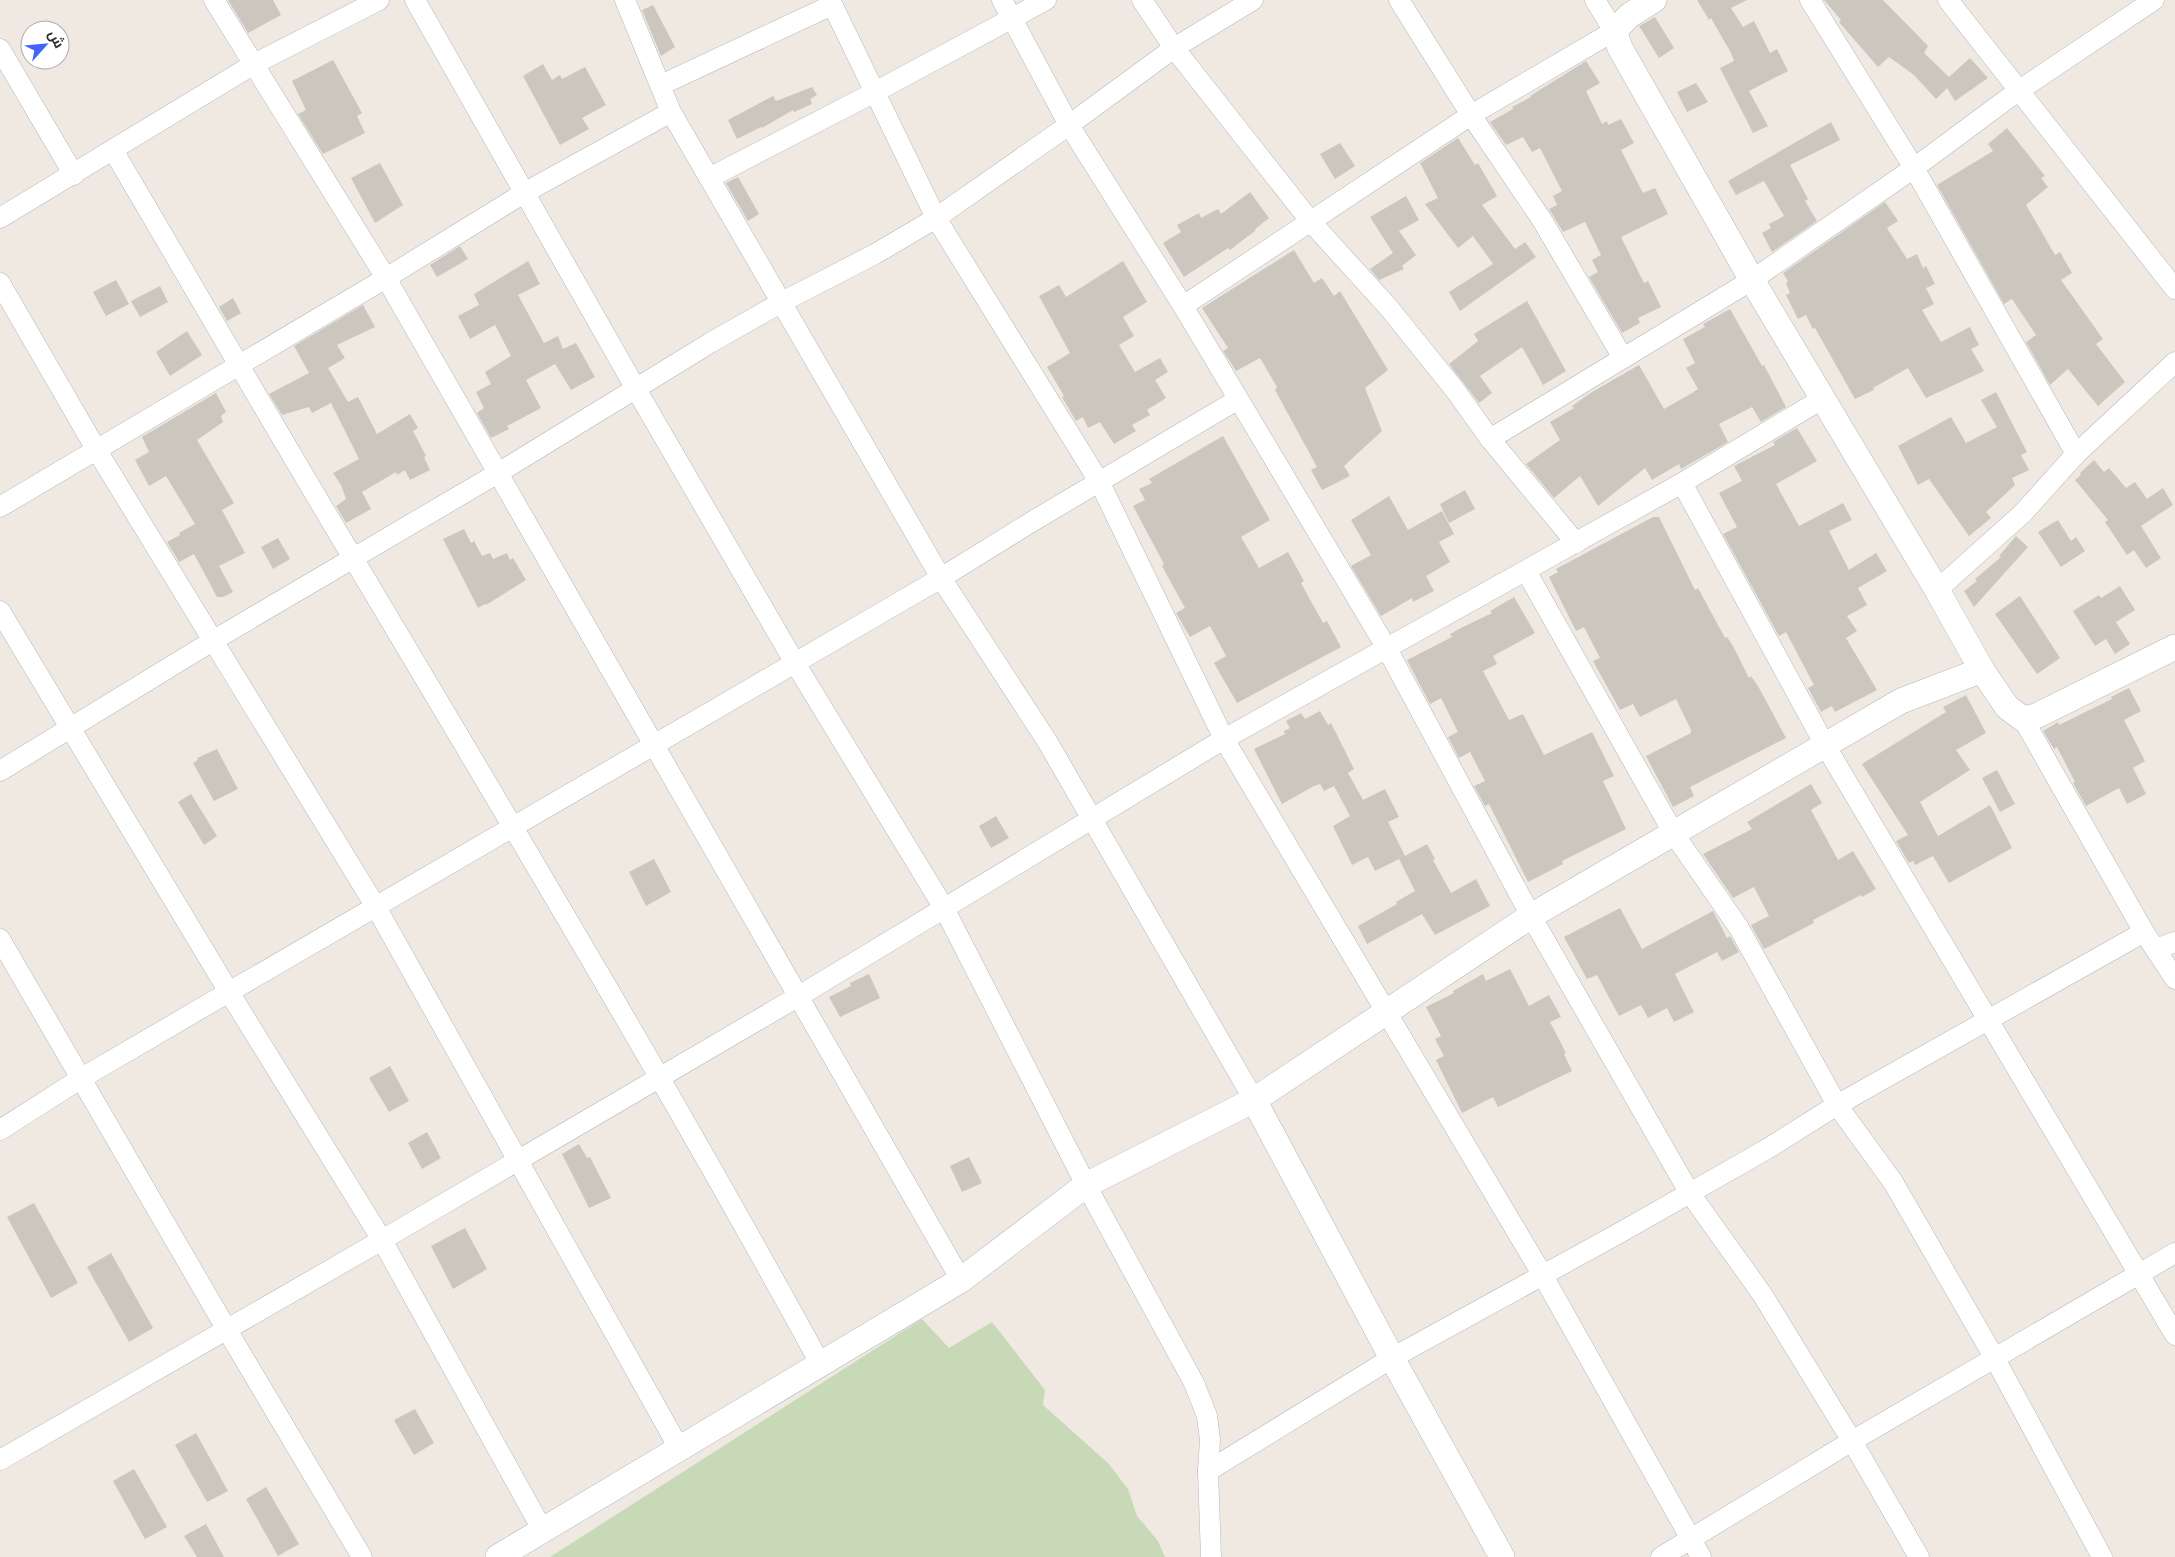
<svg xmlns="http://www.w3.org/2000/svg" width="2175" height="1557" viewBox="0 0 2175 1557" font-family="'Roboto Condensed',Cairo,sans-serif">
<style>
.cemetery{fill:#c8d9b8}
.building{fill:#cbc7bf}
.lines{fill:none;stroke-linecap:round;stroke-linejoin:round}
.minor-casing{stroke:#b4b7c1;stroke-width:21}
.tertiary-casing{stroke:#b4b7c1;stroke-width:26}
.minor{stroke:#fff;stroke-width:20}
.tertiary{stroke:#fff;stroke-width:25}
</style>
<rect width="100%" height="100%" fill="#efe9e1"/>
<path class="cemetery" d="M922,1319L949,1348L992,1322L1045,1390L1043,1405L1108,1463L1128,1489L1137,1516L1158,1541L1165,1557H550Z"/>
<g class="building">
<path d="M228,0H273L281,15L248,33Z"/>
<path d="M1697,0H1747L1731,8L1743,27L1754,21L1770,53L1777,49L1788,71L1749,91L1768,126L1753,133L1720,68L1734,61L1731,53L1711,18L1709,20Z"/>
<path d="M1824,0H1883L1928,46L1924,53L1949,77L1970,58L1988,78L1955,101L1947,88L1936,99L1914,75L1889,57L1878,67L1839,22L1841,20Z"/>
<path d="M653,5L675,47L661,56L642,10Z"/>
<path d="M1655,17L1674,48L1659,58L1639,26Z"/>
<path d="M333,60L362,113L357,116L365,133L323,154L298,114L306,110L292,81Z"/>
<path d="M1586,61L1600,83L1586,91L1602,124L1607,121L1608,125L1621,119L1634,143L1621,150L1643,193L1655,188L1668,214L1621,237L1644,283L1648,281L1661,307L1638,318L1640,323L1622,333L1589,277L1598,272L1592,260L1601,255L1585,222L1563,232L1549,209L1557,205L1553,196L1562,191L1540,148L1532,152L1523,137L1506,145L1490,122L1513,109L1512,107L1531,97L1530,96Z"/>
<path d="M543,64L552,80L560,75L562,79L585,67L606,105L582,118L589,129L560,145L523,76Z"/>
<path d="M1696,83L1708,102L1687,112L1677,92Z"/>
<path d="M812,87L817,95L810,99L812,104L794,112L793,110L762,128L761,127L737,139L728,120L773,96L776,101Z"/>
<path d="M1831,122L1840,140L1790,165L1808,199L1805,201L1817,221L1772,252L1762,233L1771,228L1769,224L1784,216L1764,181L1736,195L1728,181Z"/>
<path d="M2007,128L2045,176L2041,178L2048,187L2026,205L2055,255L2060,252L2072,273L2061,280L2103,339L2096,344L2125,382L2098,406L2068,369L2050,385L2026,342L2036,335L2012,299L2004,304L1937,185L1993,151L1988,144Z"/>
<path d="M1458,138L1475,165L1478,163L1497,196L1482,205L1515,249L1525,242L1536,257L1460,311L1449,292L1493,264L1473,236L1458,248L1425,204L1438,198L1420,163Z"/>
<path d="M1340,143L1355,166L1335,179L1320,154Z"/>
<path d="M380,163L403,205L375,223L351,178Z"/>
<path d="M738,177L759,214L748,221L726,183Z"/>
<path d="M1250,192L1269,218L1255,229L1256,230L1230,250L1228,248L1184,277L1163,243L1181,232L1177,225L1199,213L1201,218L1218,209L1221,214Z"/>
<path d="M1406,196L1419,220L1399,231L1416,255L1402,266L1404,269L1379,280L1370,269L1393,253L1370,217Z"/>
<path d="M1885,202L1898,221L1887,228L1907,259L1917,254L1923,268L1926,266L1935,284L1926,288L1934,304L1922,310L1941,342L1970,327L1979,345L1971,349L1984,371L1926,398L1908,368L1873,388L1874,390L1855,399L1815,328L1813,329L1806,315L1798,319L1786,295L1790,293L1786,283L1788,281L1783,273Z"/>
<path d="M460,246L468,259L437,277L430,265Z"/>
<path d="M1294,250L1314,283L1322,278L1334,296L1340,291L1388,370L1365,388L1382,431L1344,466L1350,476L1322,490L1311,470L1317,467L1275,390L1277,387L1260,358L1236,371L1223,351L1228,348L1202,308Z"/>
<path d="M528,261L540,284L518,295L544,343L558,336L563,349L576,343L595,377L571,390L555,364L526,380L541,408L507,426L509,429L491,438L477,413L484,408L476,392L491,384L485,372L511,356L495,325L470,339L458,316L479,305L474,294Z"/>
<path d="M1123,261L1147,302L1123,317L1134,336L1119,345L1135,372L1160,358L1168,372L1155,380L1166,398L1147,410L1150,415L1132,425L1136,431L1114,444L1100,422L1088,428L1083,417L1076,421L1062,397L1064,396L1047,367L1070,353L1039,296L1059,285L1066,297Z"/>
<path d="M116,280L129,304L106,316L93,292Z"/>
<path d="M160,286L168,302L140,317L131,301Z"/>
<path d="M233,298L241,313L227,321L219,307Z"/>
<path d="M1527,301L1566,371L1543,385L1522,347L1480,376L1492,393L1479,403L1449,364L1478,341L1474,334Z"/>
<path d="M363,305L375,327L337,345L345,358L328,368L348,402L358,397L377,434L410,414L418,428L413,431L426,456L424,457L430,470L410,480L405,470L397,475L396,472L362,492L371,509L346,523L336,506L346,499L341,485L333,473L359,459L331,403L312,413L309,407L282,415L269,394L309,373L294,346Z"/>
<path d="M1730,309L1762,366L1764,365L1786,407L1761,422L1752,407L1719,424L1728,442L1681,469L1679,464L1652,480L1645,468L1598,506L1580,476L1554,498L1526,464L1560,440L1550,422L1574,408L1572,406L1592,392L1639,365L1664,409L1692,393L1698,389L1686,368L1695,363L1683,339L1705,327L1703,324Z"/>
<path d="M187,331L202,355L170,376L156,352Z"/>
<path d="M1996,392L2027,452L2021,455L2029,470L2012,478L2015,485L1986,512L1991,518L1969,536L1929,479L1918,485L1898,446L1951,417L1966,443L1997,427L1981,400Z"/>
<path d="M216,393L226,412L221,416L223,422L197,440L234,503L222,510L245,553L219,566L233,592L223,597H217L194,554L179,562L167,542L180,535L179,533L195,524L166,476L149,486L135,460L149,452L142,437Z"/>
<path d="M1797,428L1817,461L1776,484L1799,526L1843,503L1852,520L1829,531L1849,570L1876,553L1887,571L1858,588L1867,605L1847,616L1857,631L1846,638L1877,690L1835,712L1832,706L1821,712L1808,688L1814,685L1786,632L1779,636L1723,534L1737,527L1719,493L1742,481L1734,466L1775,445L1773,442Z"/>
<path d="M1223,436L1270,520L1241,537L1259,568L1288,552L1304,581L1301,583L1323,623L1327,621L1341,647L1237,703L1214,663L1226,656L1210,626L1190,637L1176,613L1185,608L1162,566L1164,564L1133,506L1145,500L1139,489L1152,483L1149,479Z"/>
<path d="M2094,460L2104,472L2109,468L2126,488L2135,482L2147,499L2163,488L2173,505L2141,526L2161,558L2146,568L2134,550L2127,555L2105,522L2108,520L2075,480L2081,475L2080,473Z"/>
<path d="M1465,490L1475,509L1449,523L1440,504Z"/>
<path d="M1389,496L1408,530L1442,511L1454,534L1439,542L1450,562L1426,576L1434,591L1413,602L1412,598L1381,616L1351,566L1371,555L1351,520Z"/>
<path d="M1653,517H1659L1695,590L1698,588L1725,638L1727,637L1733,646L1749,678L1751,676L1758,686L1786,738L1690,787L1694,796L1673,807L1646,756L1691,733V730L1676,699L1640,717L1633,704L1620,710L1593,661L1600,658L1584,627L1576,631L1549,577L1558,572L1556,569Z"/>
<path d="M2058,520L2071,541L2076,537L2085,551L2061,567L2038,532Z"/>
<path d="M464,529L471,543L474,541L482,556L490,553L493,559L507,553L510,560L513,558L526,580L486,605L485,604L478,608L443,539Z"/>
<path d="M2016,536L2028,547L1974,607L1964,591L1977,581L1975,579L2001,557L1999,556Z"/>
<path d="M278,538L290,559L273,569L261,547Z"/>
<path d="M2120,586L2135,610L2116,622L2130,644L2115,654L2106,639L2095,646L2073,611L2099,595L2101,598Z"/>
<path d="M2020,596L2060,658L2037,674L1995,614Z"/>
<path d="M1514,597L1535,633L1493,656L1497,664L1483,671L1509,720L1523,714L1544,755L1592,732L1614,776L1603,781L1626,829L1562,861L1563,864L1528,882L1489,804L1485,806L1474,786L1485,781L1470,752L1459,758L1448,737L1458,732L1441,698L1430,704L1407,660L1452,637L1450,634L1461,628L1492,613L1490,611Z"/>
<path d="M2129,688L2141,711L2124,720L2145,761L2133,768L2146,794L2127,804L2119,788L2086,806L2073,783L2075,782L2057,747L2054,749L2043,731L2058,722L2059,725L2112,699L2111,697Z"/>
<path d="M1966,695L1986,733L1956,750L1970,770L1920,802L1938,836L1990,805L2012,848L1949,883L1933,856L1915,865L1913,861L1909,863L1896,841L1908,835L1862,764L1946,712L1943,707Z"/>
<path d="M1320,711L1328,725L1331,723L1354,769L1348,773L1363,800L1385,789L1399,817L1388,822L1405,856L1427,844L1435,859L1433,860L1451,893L1476,879L1490,906L1435,935L1422,914L1367,944L1358,926L1397,904L1396,902L1415,891L1399,859L1375,871L1368,857L1352,865L1333,826L1350,816L1334,786L1324,791L1320,784L1314,786L1282,804L1254,749L1285,734L1284,731L1290,728L1286,721L1301,713L1305,719Z"/>
<path d="M217,749L238,789L214,801L193,763L198,760L197,758Z"/>
<path d="M1997,770L2015,804L2000,812L1982,778Z"/>
<path d="M1811,784L1822,803L1811,810L1838,860L1853,851L1876,889L1862,897L1861,895L1813,920L1814,923L1764,949L1751,925L1769,916L1754,887L1733,898L1703,854L1752,829L1747,822Z"/>
<path d="M191,794L217,836L204,845L178,802Z"/>
<path d="M996,816L1009,838L991,848L979,826Z"/>
<path d="M654,859L671,892L646,906L629,872Z"/>
<path d="M1620,908L1642,949L1713,911L1727,938L1730,936L1739,952L1722,961L1717,952L1675,974L1694,1012L1674,1022L1667,1008L1648,1018L1641,1005L1619,1016L1597,975L1587,979L1564,937Z"/>
<path d="M1510,969L1529,1006L1549,995L1561,1017L1550,1022L1566,1053L1564,1054L1572,1071L1498,1107L1493,1097L1462,1113L1436,1060L1444,1056L1435,1039L1441,1036L1426,1007L1454,993L1453,991L1483,974L1486,981Z"/>
<path d="M869,974L880,998L840,1017L829,997L851,986L850,983Z"/>
<path d="M390,1066L409,1101L389,1112L369,1078Z"/>
<path d="M427,1132L441,1158L422,1169L408,1143Z"/>
<path d="M579,1144L587,1158L590,1157L611,1198L589,1208L562,1154Z"/>
<path d="M969,1157L982,1183L962,1192L950,1166Z"/>
<path d="M34,1203L78,1283L51,1298L7,1217Z"/>
<path d="M465,1228L487,1269L453,1289L431,1246Z"/>
<path d="M111,1253L153,1328L129,1342L87,1267Z"/>
<path d="M415,1409L434,1443L414,1455L394,1420Z"/>
<path d="M196,1433L228,1491L207,1502L175,1445Z"/>
<path d="M134,1469L167,1527L145,1539L113,1481Z"/>
<path d="M266,1487L299,1544L278,1556L246,1499Z"/>
<path d="M206,1524L224,1557H197L184,1536Z"/>
</g>
<g class="lines">
<defs>
<g id="minor">
<path d="M214,0L386,278L961,1280"/>
<path d="M415,0L636,389L795,663L944,908L1086,1185L1194,1383L1207,1416L1210,1440L1208,1471L1211,1557"/>
<path d="M625,0L671,112L941,578L1047,741L1254,1100"/>
<path d="M830,0L936,218L1100,483L1224,739L1542,1274L1701,1557"/>
<path d="M1002,0L1069,125L1183,306L1386,647L1531,916L1689,1192L1762,1294L1852,1441L1919,1557"/>
<path d="M1142,0L1174,48L1311,222L1389,308L1455,390L1490,439L1576,543"/>
<path d="M1399,0L1471,115L1542,220L1623,358"/>
<path d="M1810,0L1914,168L2076,454"/>
<path d="M1948,0L2175,289"/>
<path d="M0,49L74,175"/>
<path d="M661,85L832,5"/>
<path d="M113,150C193,286 272,423 353,558C512,825 672,1092 821,1365"/>
<path d="M709,178L875,92L1046,0"/>
<path d="M0,218L254,64L379,0"/>
<path d="M0,283L96,449L376,907L679,1448"/>
<path d="M1183,306L1471,115L1614,31L1595,0"/>
<path d="M1490,439L1752,280L1914,168L2018,91L2154,0"/>
<path d="M1682,483L1825,745L2175,1335"/>
<path d="M0,507L386,278L524,193L671,112"/>
<path d="M1526,571L1674,834L1739,928L1837,1105L1893,1182L1994,1357L2102,1557"/>
<path d="M1937,590L2023,513L2076,454L2175,362"/>
<path d="M0,611L229,992L382,1240L543,1531"/>
<path d="M2023,719L2144,932L2175,979"/>
<path d="M0,771L214,640L498,473L710,343L782,302L875,254L936,218L1069,125L1174,48L1253,0"/>
<path d="M0,939L227,1330L362,1557"/>
<path d="M2156,949L2175,942"/>
<path d="M0,1130L80,1079L229,992L941,578L1033,521L1237,400"/>
<path d="M0,1460L382,1240L799,996L1224,739L1682,483L1822,399"/>
<path d="M1208,1471L1392,1358L1623,1231L1767,1149L1837,1105L2144,932"/>
<path d="M1661,1557L1852,1441L2175,1253"/>
</g>
<g id="tertiary">
<path d="M1654,0L1630,15L1614,31L1620,48L1752,280L1937,590L1982,670L2007,707L2023,719L2036,716L2175,647"/>
<path d="M1254,1100L1392,1358L1502,1557"/>
<path d="M498,1557L961,1280L1086,1185L1254,1100L1531,916L1901,701L1982,670"/>
</g>
</defs>
<use href="#minor" class="minor-casing"/>
<use href="#tertiary" class="tertiary-casing"/>
<use href="#minor" class="minor"/>
<use href="#tertiary" class="tertiary"/>
</g>
<g transform="translate(45 45) rotate(63)"><circle r="24" fill="#ffffff" stroke="#ababab"/>
<path d="M0-4L9 19L0 12L-9 19Z" fill="#4264fb"/>
<text y="-8" font-size="14" font-weight="bold" text-anchor="middle" fill="#2e2e2e">ش</text>
</g>
</svg>
